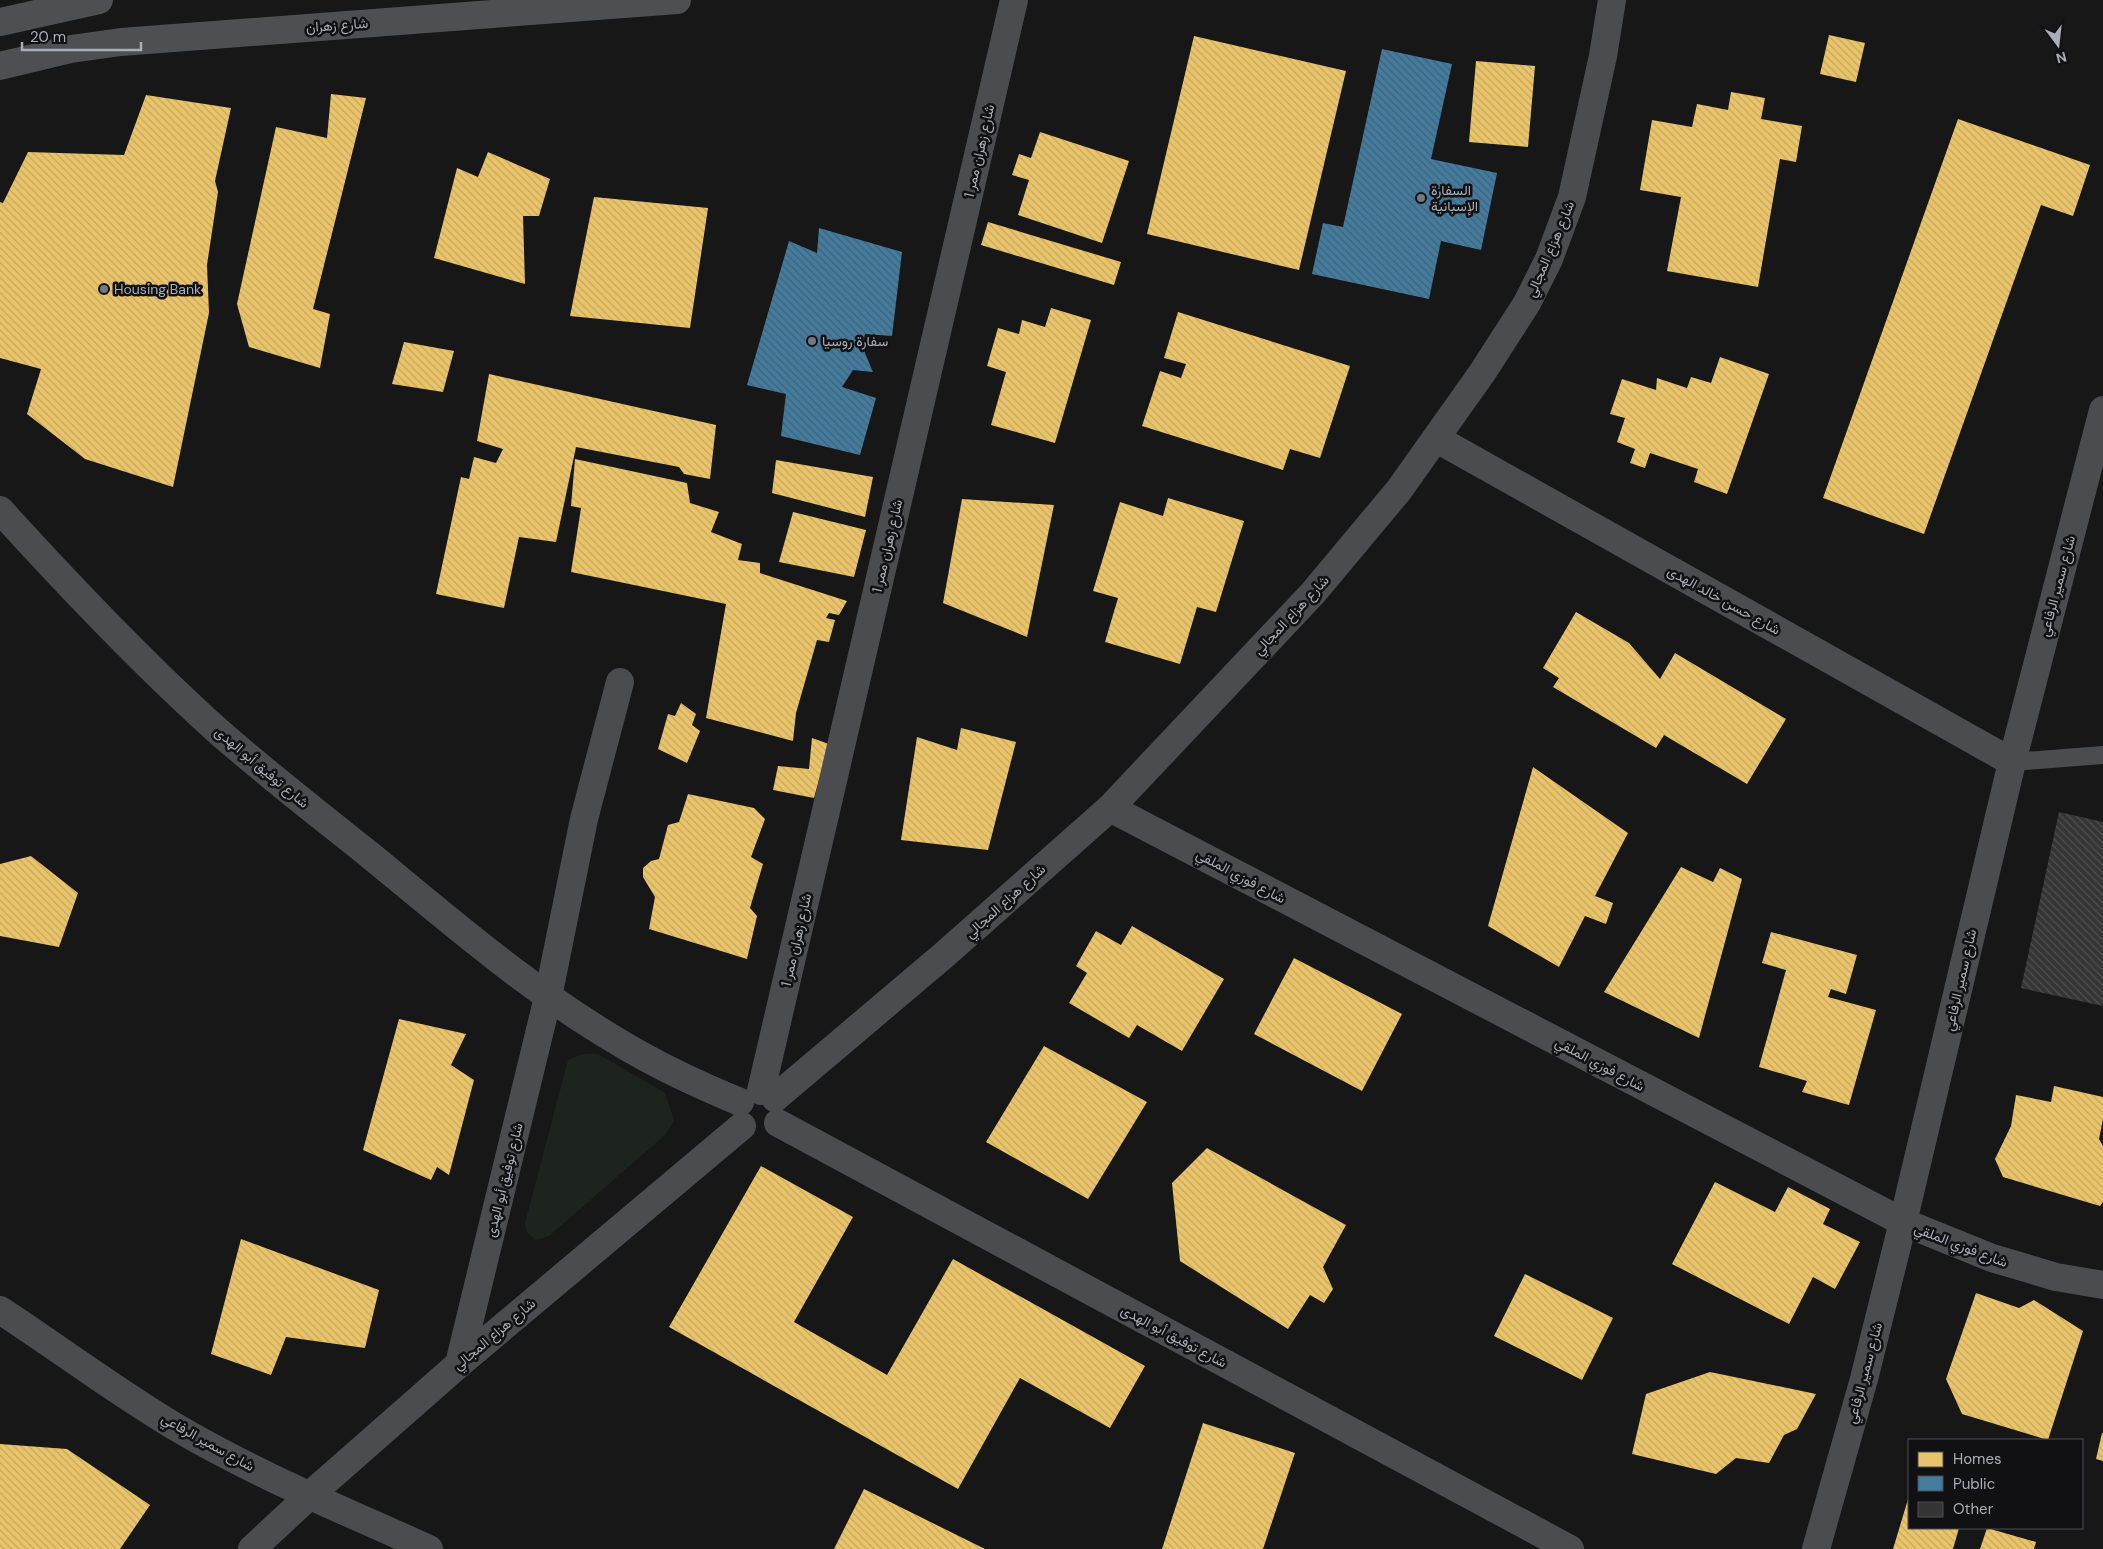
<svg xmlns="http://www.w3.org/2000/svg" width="2103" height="1549" viewBox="0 0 2103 1549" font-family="'DM Sans',Vazirmatn,sans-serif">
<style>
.green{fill:#1d241e}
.homes{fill:url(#homes-back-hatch)}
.public{fill:url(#public-back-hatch)}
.building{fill:url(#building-back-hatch)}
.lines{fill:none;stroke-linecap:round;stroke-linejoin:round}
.service{stroke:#4b4c50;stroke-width:18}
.minor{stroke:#4b4c50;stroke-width:28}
.primary{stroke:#4d4f52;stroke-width:28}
.poi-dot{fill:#757880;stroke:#111113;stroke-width:2}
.labels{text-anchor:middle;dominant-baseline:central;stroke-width:5;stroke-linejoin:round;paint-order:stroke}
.street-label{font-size:14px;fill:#a8adb8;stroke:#111113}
.poi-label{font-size:14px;fill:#a8adb8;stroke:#111113;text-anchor:start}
</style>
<defs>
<pattern id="homes-back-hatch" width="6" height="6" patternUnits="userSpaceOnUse" patternTransform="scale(1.25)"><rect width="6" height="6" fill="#e9c46a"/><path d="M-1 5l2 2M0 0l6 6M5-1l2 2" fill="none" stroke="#c4a760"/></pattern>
<pattern id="public-back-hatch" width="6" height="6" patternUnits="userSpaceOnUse" patternTransform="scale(1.25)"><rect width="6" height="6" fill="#457b9d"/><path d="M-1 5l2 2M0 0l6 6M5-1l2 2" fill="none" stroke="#3e6279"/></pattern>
<pattern id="building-back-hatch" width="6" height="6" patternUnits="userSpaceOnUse" patternTransform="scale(1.25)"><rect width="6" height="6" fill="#353536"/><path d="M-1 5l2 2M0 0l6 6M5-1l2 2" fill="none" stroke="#4f5051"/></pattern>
</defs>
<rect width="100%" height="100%" fill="#171717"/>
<path class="green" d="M582,1054H598L665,1093L674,1120L666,1134L549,1236L536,1240L527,1232L525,1223L568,1060Z"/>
<g class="homes">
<path d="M1829,35L1865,43L1856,82L1820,74Z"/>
<path d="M1194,36L1346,71L1299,270L1147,234Z"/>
<path d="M1476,61L1535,66L1528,147L1469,142Z"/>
<path d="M1731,92L1765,98L1761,119L1802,126L1796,162L1780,159L1758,287L1667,271L1681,197L1640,190L1652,120L1692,127L1697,104L1728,110Z"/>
<path d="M331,94L366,98L313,309L330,314L320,368L249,347L237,304L276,127L327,138Z"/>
<path d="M146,95L231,108L215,181L218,192L207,265L209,313L173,487L85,459L27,414L41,369L0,358V202L3,203L28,152L124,155Z"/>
<path d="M1958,119L2090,165L2073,216L2041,205L1924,534L1823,498Z"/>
<path d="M1040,132L1129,161L1102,243L1018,215L1029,180L1012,175L1019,154L1031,158Z"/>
<path d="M488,152L550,179L539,216H523L525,284L434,258L457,168L478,177Z"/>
<path d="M594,197L708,208L690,328L570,316Z"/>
<path d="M988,222L1121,262L1114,285L981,245Z"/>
<path d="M1051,308L1091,320L1055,443L991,425L1006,372L987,366L998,328L1019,334L1022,320L1045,327Z"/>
<path d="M1178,312L1350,366L1320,458L1290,449L1283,470L1142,426L1160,371L1181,378L1186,364L1164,358Z"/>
<path d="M404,342L454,351L443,392L392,384Z"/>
<path d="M1720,357L1769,374L1727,494L1694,482L1698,469L1650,453L1645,468L1630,463L1635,449L1617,442L1625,418L1610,414L1622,379L1656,390L1657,378L1687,388L1691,377L1711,383Z"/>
<path d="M489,374L716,425L710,479L684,474L679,467L576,447L556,542L519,537L504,608L436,594L461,477L469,479L474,457L496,463L503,449L477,441Z"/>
<path d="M575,459L687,483L690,503L719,512L711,532L742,544L738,560L760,563V573L847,601L839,615L829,613L826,618L835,620L829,642L817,640L796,713L793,741L706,718L726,604L571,572L581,508L571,506Z"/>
<path d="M776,460L873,477L865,517L772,493Z"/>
<path d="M1168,498L1244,521L1216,612L1197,607L1180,664L1105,642L1118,598L1093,591L1120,502L1163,516Z"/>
<path d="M962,499L1054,505L1027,637L943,603Z"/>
<path d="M793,512L866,530L854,577L779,562Z"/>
<path d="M1576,612L1629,643L1660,679L1675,653L1786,719L1747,784L1664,735L1656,748L1553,687L1559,678L1543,668Z"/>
<path d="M681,703L696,714L692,725L700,731L687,763L658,749L668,714L675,716Z"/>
<path d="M961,728L1016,742L988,850L901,840L917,737L957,750Z"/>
<path d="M812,738L829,744L814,798L773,790L778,766L809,769Z"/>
<path d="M1533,767L1628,833L1595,896L1613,903L1606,924L1585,916L1559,967L1488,926Z"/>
<path d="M688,794L754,808L765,819L751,857L763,864L750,908L757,916L747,959L649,929L655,897L643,877V868L651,861L659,859L668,825L679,822Z"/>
<path d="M31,856L78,893L59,947L0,936V864Z"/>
<path d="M1681,867L1713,882L1720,868L1742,879L1699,1038L1604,992Z"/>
<path d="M1132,926L1224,979L1182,1051L1137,1025L1129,1038L1069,1003L1087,973L1076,966L1096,931L1121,945Z"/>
<path d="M1771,932L1857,955L1846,994L1831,989L1828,997L1876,1010L1849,1105L1802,1092L1807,1081L1759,1067L1786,970L1762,963Z"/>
<path d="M1294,958L1402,1014L1362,1091L1254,1034Z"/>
<path d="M399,1019L466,1034L451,1065L474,1080L449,1175L437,1167L431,1180L363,1150Z"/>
<path d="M1044,1046L1147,1102L1088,1199L986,1142Z"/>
<path d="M2054,1086L2103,1097V1119L2099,1139L2103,1146V1202L2100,1206L2003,1177L1995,1159L2011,1126L2016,1095L2051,1102Z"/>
<path d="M1207,1148L1346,1225L1323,1267L1333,1289L1324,1303L1310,1295L1288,1329L1180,1261L1172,1183Z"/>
<path d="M761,1166L853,1217L794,1322L887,1375L953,1259L1145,1366L1110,1428L1020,1378L958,1489L669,1327Z"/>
<path d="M1715,1182L1775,1212L1788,1187L1830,1209L1823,1224L1860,1242L1835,1289L1813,1277L1789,1324L1672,1264Z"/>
<path d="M241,1239L379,1290L365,1348L286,1337L271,1375L211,1354Z"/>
<path d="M1525,1274L1613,1318L1582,1380L1494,1336Z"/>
<path d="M1976,1293L2019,1308L2034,1300L2083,1331L2048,1440L1962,1414L1946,1379Z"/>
<path d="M1710,1372L1816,1394L1797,1429L1784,1435L1769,1463L1736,1458L1716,1474L1632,1454L1646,1394Z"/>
<path d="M1203,1423L1295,1453L1263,1549H1162Z"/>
<path d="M2102,1433H2103V1461L2096,1459Z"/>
<path d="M0,1444L67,1449L150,1505L120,1549H0Z"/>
<path d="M864,1489L985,1549H834Z"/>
<path d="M1909,1496V1528H1959L1953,1549H1893Z"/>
<path d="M1987,1528L2036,1542L2034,1549H1980Z"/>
</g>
<g class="public">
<path d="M1382,49L1452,64L1431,159L1497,173L1481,250L1441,241L1429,299L1312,274L1323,223L1343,227Z"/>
<path d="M819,228L902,252L892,336L865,334L862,346L873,372L853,370L842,387L876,398L860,455L781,436L786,394L747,385L789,241L817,253Z"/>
</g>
<path class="building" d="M2059,812L2103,822V1006L2021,988Z"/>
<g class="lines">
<path class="service" d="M2012,762L2103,755"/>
<g class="minor">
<path d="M1437,439L2012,762"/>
<path d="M0,510C70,587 142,663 219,732C268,775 320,815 371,856C451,922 530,990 620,1043C658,1066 699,1085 740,1102"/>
<path d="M1110,808L1903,1222L1992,1258L2056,1277L2103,1285"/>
<path d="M761,1091L1014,0"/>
<path d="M775,1098L944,955L1110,808L1313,593L1399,490L1482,373L1527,303L1549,259L1572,197L1603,56L1612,0"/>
<path d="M778,1123L1570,1549"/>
<path d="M0,1310C58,1348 114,1390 174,1426C255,1474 343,1510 429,1549"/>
<path d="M459,1364L548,997L584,819L620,682"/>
<path d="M252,1549L310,1495L459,1364L742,1126"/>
<path d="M1816,1549L1864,1379L1903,1222L2012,762L2103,410"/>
</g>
<g class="primary">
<path d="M0,22L99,0"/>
<path d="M0,66L71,49L121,42L677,0"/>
</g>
</g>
<g class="poi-dot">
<circle cx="1421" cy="198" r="5"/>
<circle cx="104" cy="289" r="5"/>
<circle cx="812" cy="341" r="5"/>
</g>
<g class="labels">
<g class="street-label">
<text transform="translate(337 25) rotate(-4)">شارع زهران</text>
<text transform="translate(979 151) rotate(-77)">شارع زهران ممر 1</text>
<text transform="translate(1550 249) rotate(-67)">شارع هزاع المجالي</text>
<text transform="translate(887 546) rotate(-77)">شارع زهران ممر 1</text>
<text transform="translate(2057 586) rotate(-75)">شارع سمير الرفاعي</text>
<text transform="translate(1724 600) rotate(29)">شارع حسن خالد الهدى</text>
<text transform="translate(1291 615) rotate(-47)">شارع هزاع المجالي</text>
<text transform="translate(262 767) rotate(40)">شارع توفيق أبو الهدى</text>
<text transform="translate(1241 876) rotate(28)">شارع فوزي الملقي</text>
<text transform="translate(1005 901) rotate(-42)">شارع هزاع المجالي</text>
<text transform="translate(796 940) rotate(-77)">شارع زهران ممر 1</text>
<text transform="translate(1960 980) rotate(-77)">شارع سمير الرفاعي</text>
<text transform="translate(1600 1064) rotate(28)">شارع فوزي الملقي</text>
<text transform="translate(504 1180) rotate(-76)">شارع توفيق أبو الهدى</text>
<text transform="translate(1961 1245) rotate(21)">شارع فوزي الملقي</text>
<text transform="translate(494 1334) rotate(-40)">شارع هزاع المجالي</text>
<text transform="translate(1174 1336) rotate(28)">شارع توفيق أبو الهدى</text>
<text transform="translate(1864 1373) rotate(-75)">شارع سمير الرفاعي</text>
<text transform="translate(208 1442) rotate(29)">شارع سمير الرفاعي</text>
</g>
<g class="poi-label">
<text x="1431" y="190">السفارة<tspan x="1431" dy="16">الإسبانية</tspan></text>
<text x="114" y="289">Housing Bank</text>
<text x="822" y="341">سفارة روسيا</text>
</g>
</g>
<rect x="1908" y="1439" width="175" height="90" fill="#111113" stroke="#4d4f55"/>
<rect x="1918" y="1452" width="25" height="15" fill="#e9c46a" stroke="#4d4f55"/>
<text x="1953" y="1464" font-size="15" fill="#a8adb8">Homes</text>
<rect x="1918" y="1476" width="25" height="15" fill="#457b9d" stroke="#4d4f55"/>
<text x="1953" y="1489" font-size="15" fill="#a8adb8">Public</text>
<rect x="1918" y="1502" width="25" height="15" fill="#353536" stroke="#4d4f55"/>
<text x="1953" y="1514" font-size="15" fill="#a8adb8">Other</text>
<g transform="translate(2058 45) rotate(165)" stroke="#111113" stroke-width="4" paint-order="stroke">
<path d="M0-4L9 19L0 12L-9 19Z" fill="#a8adb8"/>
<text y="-8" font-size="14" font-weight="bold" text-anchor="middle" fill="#a8adb8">N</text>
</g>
<path d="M22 42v8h119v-8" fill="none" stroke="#a8adb8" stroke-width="2.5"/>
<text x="30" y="42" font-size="15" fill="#a8adb8" stroke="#111113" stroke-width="4" paint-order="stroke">20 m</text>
</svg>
